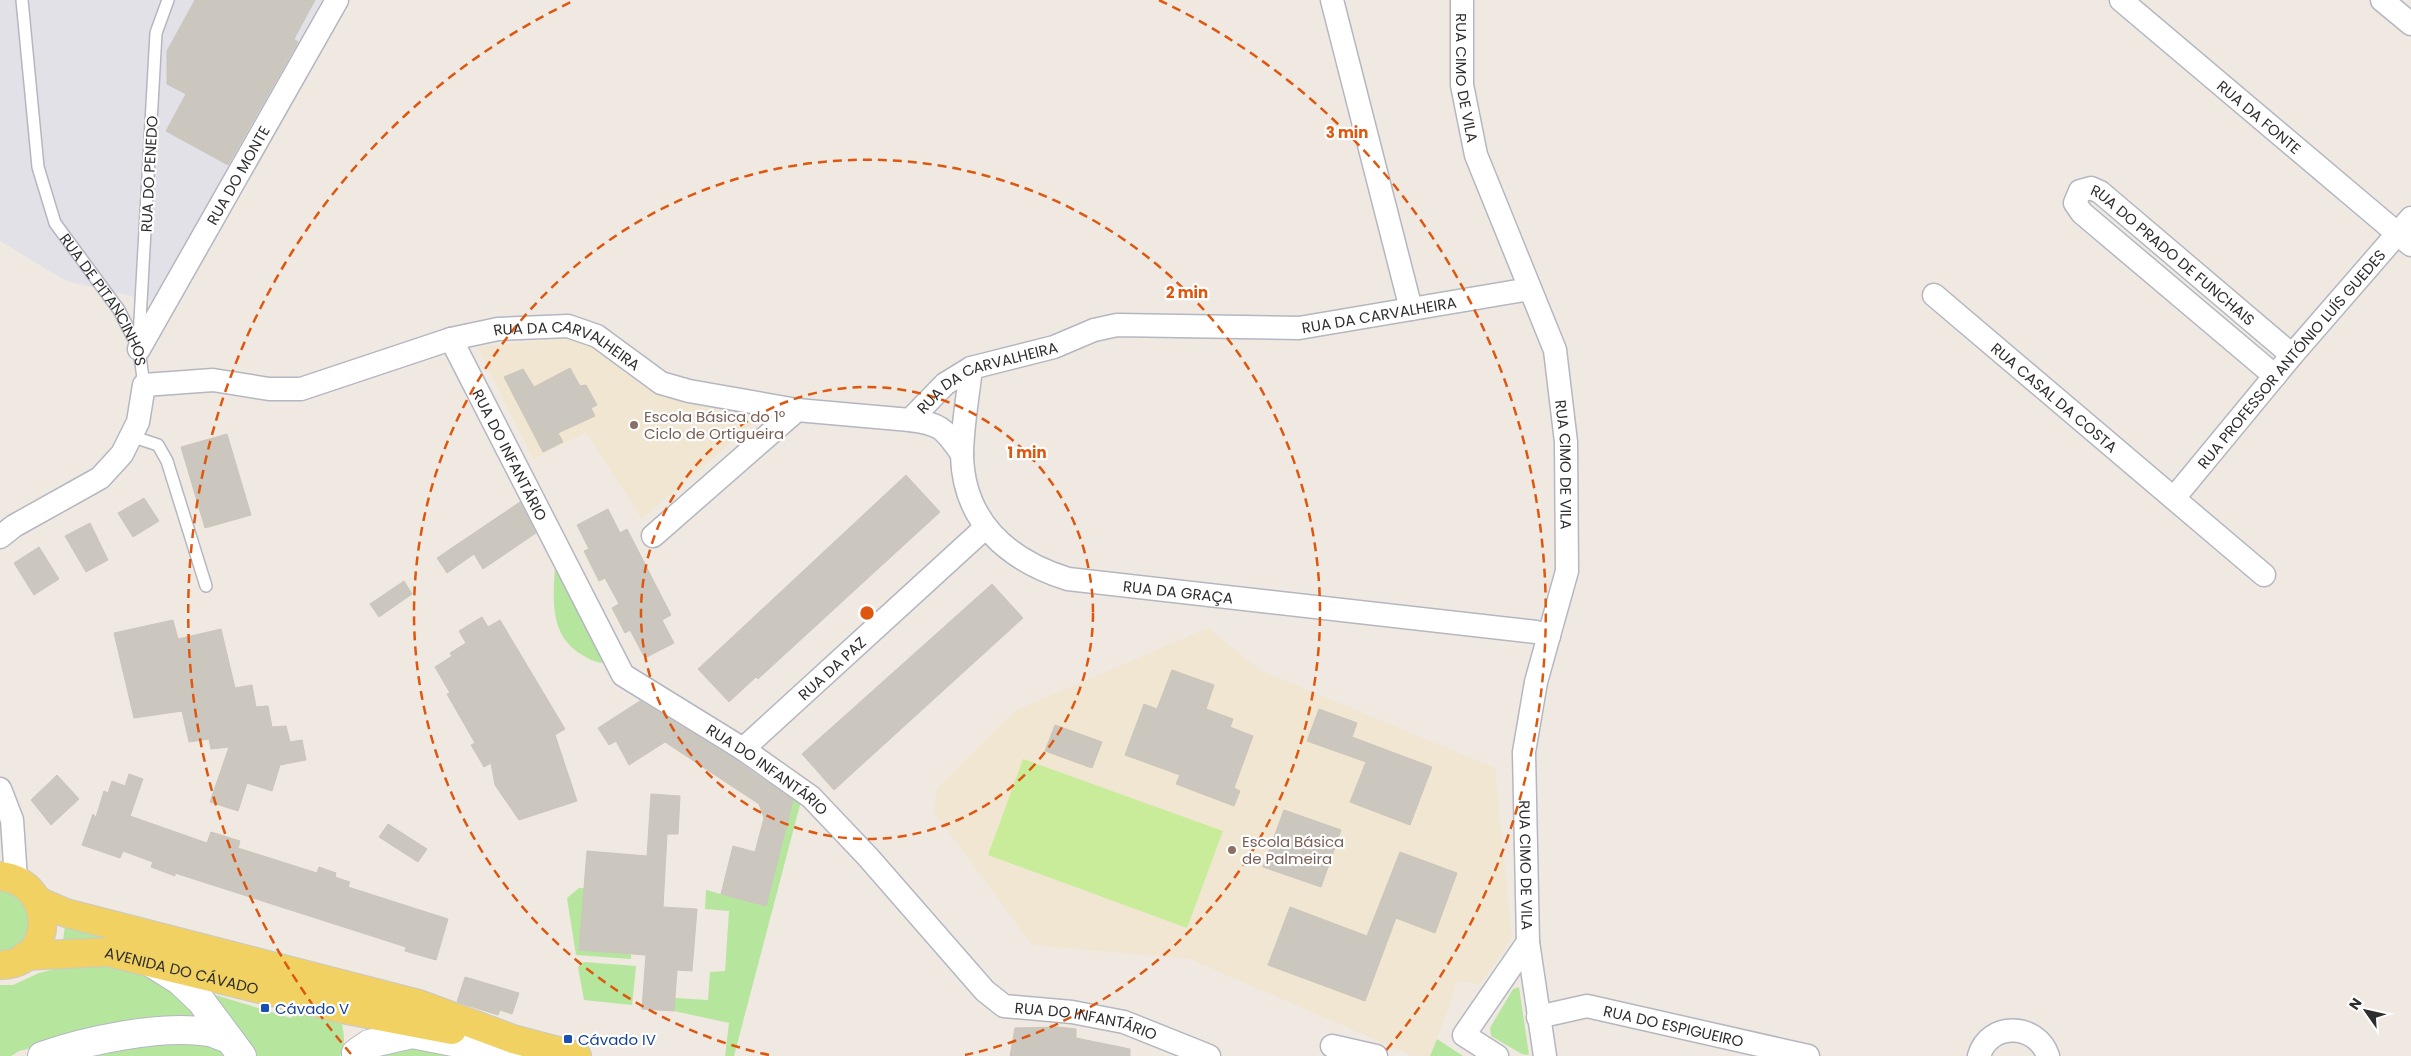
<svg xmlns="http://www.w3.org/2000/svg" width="2411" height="1056" viewBox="0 0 2411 1056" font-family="Poppins,sans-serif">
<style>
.industrial{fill:#e3e1e8}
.education{fill:#f0e6d1}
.green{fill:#b6e59e}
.pitch{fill:#c9ec9a}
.building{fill:#cbc7bf;stroke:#cbc5ba}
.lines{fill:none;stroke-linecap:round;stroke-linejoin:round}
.service-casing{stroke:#b4b7c1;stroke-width:14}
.minor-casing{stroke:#b4b7c1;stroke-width:25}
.tertiary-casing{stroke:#b4b7c1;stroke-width:30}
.primary-casing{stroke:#c9c9c9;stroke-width:30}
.service{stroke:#fff;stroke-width:11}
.minor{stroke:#fff;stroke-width:22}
.tertiary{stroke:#fff;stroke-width:28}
.primary{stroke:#f2d163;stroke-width:28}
.ring{fill:none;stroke:#df570e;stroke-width:2.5;stroke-dasharray:9 6}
.education-dot{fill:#8d6e63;stroke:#fff;stroke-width:2}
.transit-dot{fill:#1a4fb4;stroke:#fff;stroke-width:2}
.labels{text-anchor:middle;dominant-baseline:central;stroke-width:4.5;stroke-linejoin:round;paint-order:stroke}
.street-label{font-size:15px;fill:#2e2e2e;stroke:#fff}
.education-label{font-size:15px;fill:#785e54;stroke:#fff;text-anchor:start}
.transit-label{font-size:15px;fill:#164399;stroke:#fff;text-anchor:start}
.centre{fill:#df570e;stroke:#fff;stroke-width:2.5}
.ring-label{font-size:15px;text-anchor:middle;font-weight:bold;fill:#df570e;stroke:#fff;stroke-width:4.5;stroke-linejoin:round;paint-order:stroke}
</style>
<rect width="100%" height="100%" fill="#efe9e1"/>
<path class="industrial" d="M0,0H322L156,302L66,281L0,241Z"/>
<g class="education">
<path d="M577,337L653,393L759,418L642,519L586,432L533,459L478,347Z"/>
<path d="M1208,628L1260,670L1495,768L1512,938L1480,984L1457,981L1449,1007L1430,1056H1413L1190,959L1032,945L934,812L937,788L1016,710Z"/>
</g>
<g class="green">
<path d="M555,565L605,663C596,663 591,660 584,656C549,637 553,600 555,565Z"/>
<path d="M794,796L801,801L734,1056H725L729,1023L674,1011L675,998L708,1000L710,972L725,971L729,911L705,909L706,890L766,906Z"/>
<path d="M579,888H584L579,950L631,954V959L576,955L567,898Z"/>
<path d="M0,889L11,891L27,903L31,934L17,950L0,953Z"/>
<path d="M65,925L132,942L63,941Z"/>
<path d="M584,962L636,966L632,1005L584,1000L578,967Z"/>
<path d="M72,965L119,968L167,981L208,1021L107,1029L19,1051L11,1056H0V985H13L39,973Z"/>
<path d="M1519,987L1529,1055L1522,1054L1491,1036L1490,1028L1513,989Z"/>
<path d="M209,993L291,1018L296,1011L342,1024C344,1035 346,1045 340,1056H252Z"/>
<path d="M1437,1039L1463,1056H1430Z"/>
<path d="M176,1042L221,1047L227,1056H79Z"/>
<path d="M402,1044L480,1056H376Z"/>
</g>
<path class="pitch" d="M1023,759L1223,831L1187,928L988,855Z"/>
<g class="building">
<path d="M195,0H315L294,39L298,42L228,165L166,131L186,94L167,84V51Z"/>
<path d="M570,368L580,386L586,385L597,405L591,408L595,416L558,433L563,442L543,452L504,377L523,369L534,387Z"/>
<path d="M227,434L251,515L205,528L181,447Z"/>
<path d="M906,475L940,512L758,679L756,677L729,702L698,669Z"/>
<path d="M144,498L159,521L133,537L118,513Z"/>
<path d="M520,502L536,533L483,569L474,554L447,573L437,558Z"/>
<path d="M608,509L620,533L627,529L671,615L662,620L674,643L645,658L630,630L625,633L612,608L619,604L605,578L599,581L584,551L589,549L577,525Z"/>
<path d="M90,523L108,560L86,572L65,536Z"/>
<path d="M39,547L59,579L34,595L14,563Z"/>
<path d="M404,581L412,594L379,617L370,604Z"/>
<path d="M992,584L1023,618L834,790L802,754Z"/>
<path d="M482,617L488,627L500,620L565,729L555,735L577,801L519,820L495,785L491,763L484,767L471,745L475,743L447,694L450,693L435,667L452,656L450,653L466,643L459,631Z"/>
<path d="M173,620L178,639L221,629L235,688L252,685L256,707L268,706L272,727L286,726L290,742L302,740L306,760L280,765L272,791L247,783L238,811L210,802L229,747L211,749L209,739L189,742L182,711L134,718L114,633Z"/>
<path d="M1172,670L1214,685L1206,709L1233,719L1230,727L1253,736L1234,788L1240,791L1234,806L1176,784L1180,775L1125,755L1144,704L1157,709Z"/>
<path d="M640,701L736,760L793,800L766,906L721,894L733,846L755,852L764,818L759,804L665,742L629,765L616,741L609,745L598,728Z"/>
<path d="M1319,709L1357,723L1352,737L1432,767L1410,825L1350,802L1366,762L1307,741Z"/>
<path d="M1055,725L1102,742L1092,768L1045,751Z"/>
<path d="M129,774L143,779L130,816L207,843L211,832L240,841L238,848L317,873L319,867L336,873L335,877L350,882L348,887L448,919L436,960L405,951L406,947L175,873V876L151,867L153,862L123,851L120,858L82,845L93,814L96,817L104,791L108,793L112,781L125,786Z"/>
<path d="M57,775L79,799L51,825L31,800Z"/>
<path d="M651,794L680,796L678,834H667L663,907L697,909L692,971L677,970L674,1011L642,1009L646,955L579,950L587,851L647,856Z"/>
<path d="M1284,810L1341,830L1321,887L1263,867Z"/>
<path d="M388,824L427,849L418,862L379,837Z"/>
<path d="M1400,852L1457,873L1435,933L1396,918L1365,1001L1268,965L1290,907L1367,936Z"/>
<path d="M465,977L519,993L512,1014L500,1010L498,1015L457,1002Z"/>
<path d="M1058,1027L1076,1029V1038L1130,1049V1056H1010L1015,1028Z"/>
</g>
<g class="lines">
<defs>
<g id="service">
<path id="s1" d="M22,0L38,167L55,223L119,310L139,349L144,385"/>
<path d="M139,338L156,33L168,0"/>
<path d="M131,436L158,445L167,461L206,586"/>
</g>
<g id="minor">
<path d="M1332,0L1411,309"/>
<path id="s2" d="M1462,0V85L1476,155L1555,350L1566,442L1567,571L1536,682L1524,752L1528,942L1545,1056"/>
<path id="s3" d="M2121,0L2411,245"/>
<path d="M2382,0L2411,24"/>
<path id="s4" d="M1934,295L2264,575"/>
<path id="s5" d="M451,339L623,675L743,749L811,797L868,857L985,991L1004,1006L1072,1012L1124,1022L1209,1056"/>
<path id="s6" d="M139,349L337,0"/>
<path id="s7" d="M971,368C968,397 962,427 962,456C964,522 1008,560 1068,579L1536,632L1549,636"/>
<path id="s8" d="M2275,376L2082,213L2075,203L2080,191L2091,188L2100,192L2292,355"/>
<path d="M910,420C942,424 944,429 962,454"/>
<path id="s9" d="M2174,498L2292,355L2411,218"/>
<path d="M653,536L797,410"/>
<path id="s10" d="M0,537L14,526L100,478L122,454L138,422L144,385L213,380L269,389H301L451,339L498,329L568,326L597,336L661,383L689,391L797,410L910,420L945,384L971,368L1054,347L1094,330L1117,325L1299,328L1530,289"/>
<path id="s11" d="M743,749L986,527"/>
<path d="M0,789L12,820L16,879"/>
<path id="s12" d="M1538,1017L1587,1006L1808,1056"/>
<path d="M1332,1046L1376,1056"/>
<path d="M1497,1056L1464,1035L1528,942"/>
<path d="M1979,1056C1989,1021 2037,1023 2048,1056"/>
</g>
<g id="tertiary">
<path d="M153,964L180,981L201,1001L242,1056"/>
<path d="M42,1056C85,1041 162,1024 208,1032C215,1033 222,1037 229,1039"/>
<path d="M356,1056V1053L369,1044L412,1034L519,1055L554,1050"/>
</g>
<g id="primary">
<path d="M0,876C58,883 55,965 0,965"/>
<path d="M38,901L66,913L419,1004L513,1039L577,1056"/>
<path id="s13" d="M25,956L107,952L347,1010L452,1030"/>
</g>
</defs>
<use href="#service" class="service-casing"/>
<use href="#minor" class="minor-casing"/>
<use href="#tertiary" class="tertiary-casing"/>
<use href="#primary" class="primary-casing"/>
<use href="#service" class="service"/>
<use href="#minor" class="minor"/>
<use href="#tertiary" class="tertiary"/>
<use href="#primary" class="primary"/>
</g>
<g class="ring">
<circle cx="867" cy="613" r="226"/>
<path d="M769 1055A453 453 0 1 1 965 1055"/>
<path d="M351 1054A679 679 0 0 1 575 0M1159 0A679 679 0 0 1 1383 1054"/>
</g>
<g class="education-dot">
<circle cx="634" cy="425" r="5"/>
<circle cx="1232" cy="850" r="5"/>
</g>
<g class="transit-dot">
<rect x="260" y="1003" width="10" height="10" rx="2.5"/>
<rect x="563" y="1034" width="10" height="10" rx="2.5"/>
</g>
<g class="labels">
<g class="street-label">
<text stroke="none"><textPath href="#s2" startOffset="78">RUA CIMO DE VILA</textPath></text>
<text stroke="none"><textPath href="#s3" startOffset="181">RUA DA FONTE</textPath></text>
<text transform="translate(149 174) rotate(-87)">RUA DO PENEDO</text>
<text stroke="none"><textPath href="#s6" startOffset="200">RUA DO MONTE</textPath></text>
<text stroke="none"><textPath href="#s8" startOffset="395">RUA DO PRADO DE FUNCHAIS</textPath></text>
<text stroke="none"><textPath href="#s1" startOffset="318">RUA DE PITANCINHOS</textPath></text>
<text stroke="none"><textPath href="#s10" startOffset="1515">RUA DA CARVALHEIRA</textPath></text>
<text stroke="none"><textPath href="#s10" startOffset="660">RUA DA CARVALHEIRA</textPath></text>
<text stroke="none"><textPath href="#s9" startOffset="182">RUA PROFESSOR ANTÓNIO LUÍS GUEDES</textPath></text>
<text stroke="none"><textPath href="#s10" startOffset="1110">RUA DA CARVALHEIRA</textPath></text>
<text stroke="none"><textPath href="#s4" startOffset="158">RUA CASAL DA COSTA</textPath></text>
<text stroke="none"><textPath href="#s5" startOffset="130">RUA DO INFANTÁRIO</textPath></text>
<text stroke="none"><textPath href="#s2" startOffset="482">RUA CIMO DE VILA</textPath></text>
<text stroke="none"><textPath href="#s7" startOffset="374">RUA DA GRAÇA</textPath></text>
<text stroke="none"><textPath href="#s11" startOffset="120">RUA DA PAZ</textPath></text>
<text stroke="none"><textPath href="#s5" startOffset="550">RUA DO INFANTÁRIO</textPath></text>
<text stroke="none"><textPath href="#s2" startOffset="888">RUA CIMO DE VILA</textPath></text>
<text stroke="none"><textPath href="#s13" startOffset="159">AVENIDA DO CÁVADO</textPath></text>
<text stroke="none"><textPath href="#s5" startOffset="970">RUA DO INFANTÁRIO</textPath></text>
<text stroke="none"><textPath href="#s12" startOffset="139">RUA DO ESPIGUEIRO</textPath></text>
</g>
<g class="education-label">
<text x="644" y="416">Escola Básica do 1º<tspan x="644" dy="17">Ciclo de Ortigueira</tspan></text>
<text x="1242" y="841">Escola Básica<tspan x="1242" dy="17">de Palmeira</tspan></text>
</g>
<g class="transit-label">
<text x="275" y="1008">Cávado V</text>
<text x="578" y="1039">Cávado IV</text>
</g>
</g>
<circle cx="867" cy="613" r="8" class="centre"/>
<g class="ring-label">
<text x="1347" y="138">3 min</text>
<text x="1187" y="298">2 min</text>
<text x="1027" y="458">1 min</text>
</g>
<g transform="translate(2366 1011) rotate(304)" stroke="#ffffff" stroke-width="4" paint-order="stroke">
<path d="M0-4L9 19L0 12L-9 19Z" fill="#2e2e2e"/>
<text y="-8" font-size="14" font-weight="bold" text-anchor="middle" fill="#2e2e2e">N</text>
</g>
</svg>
